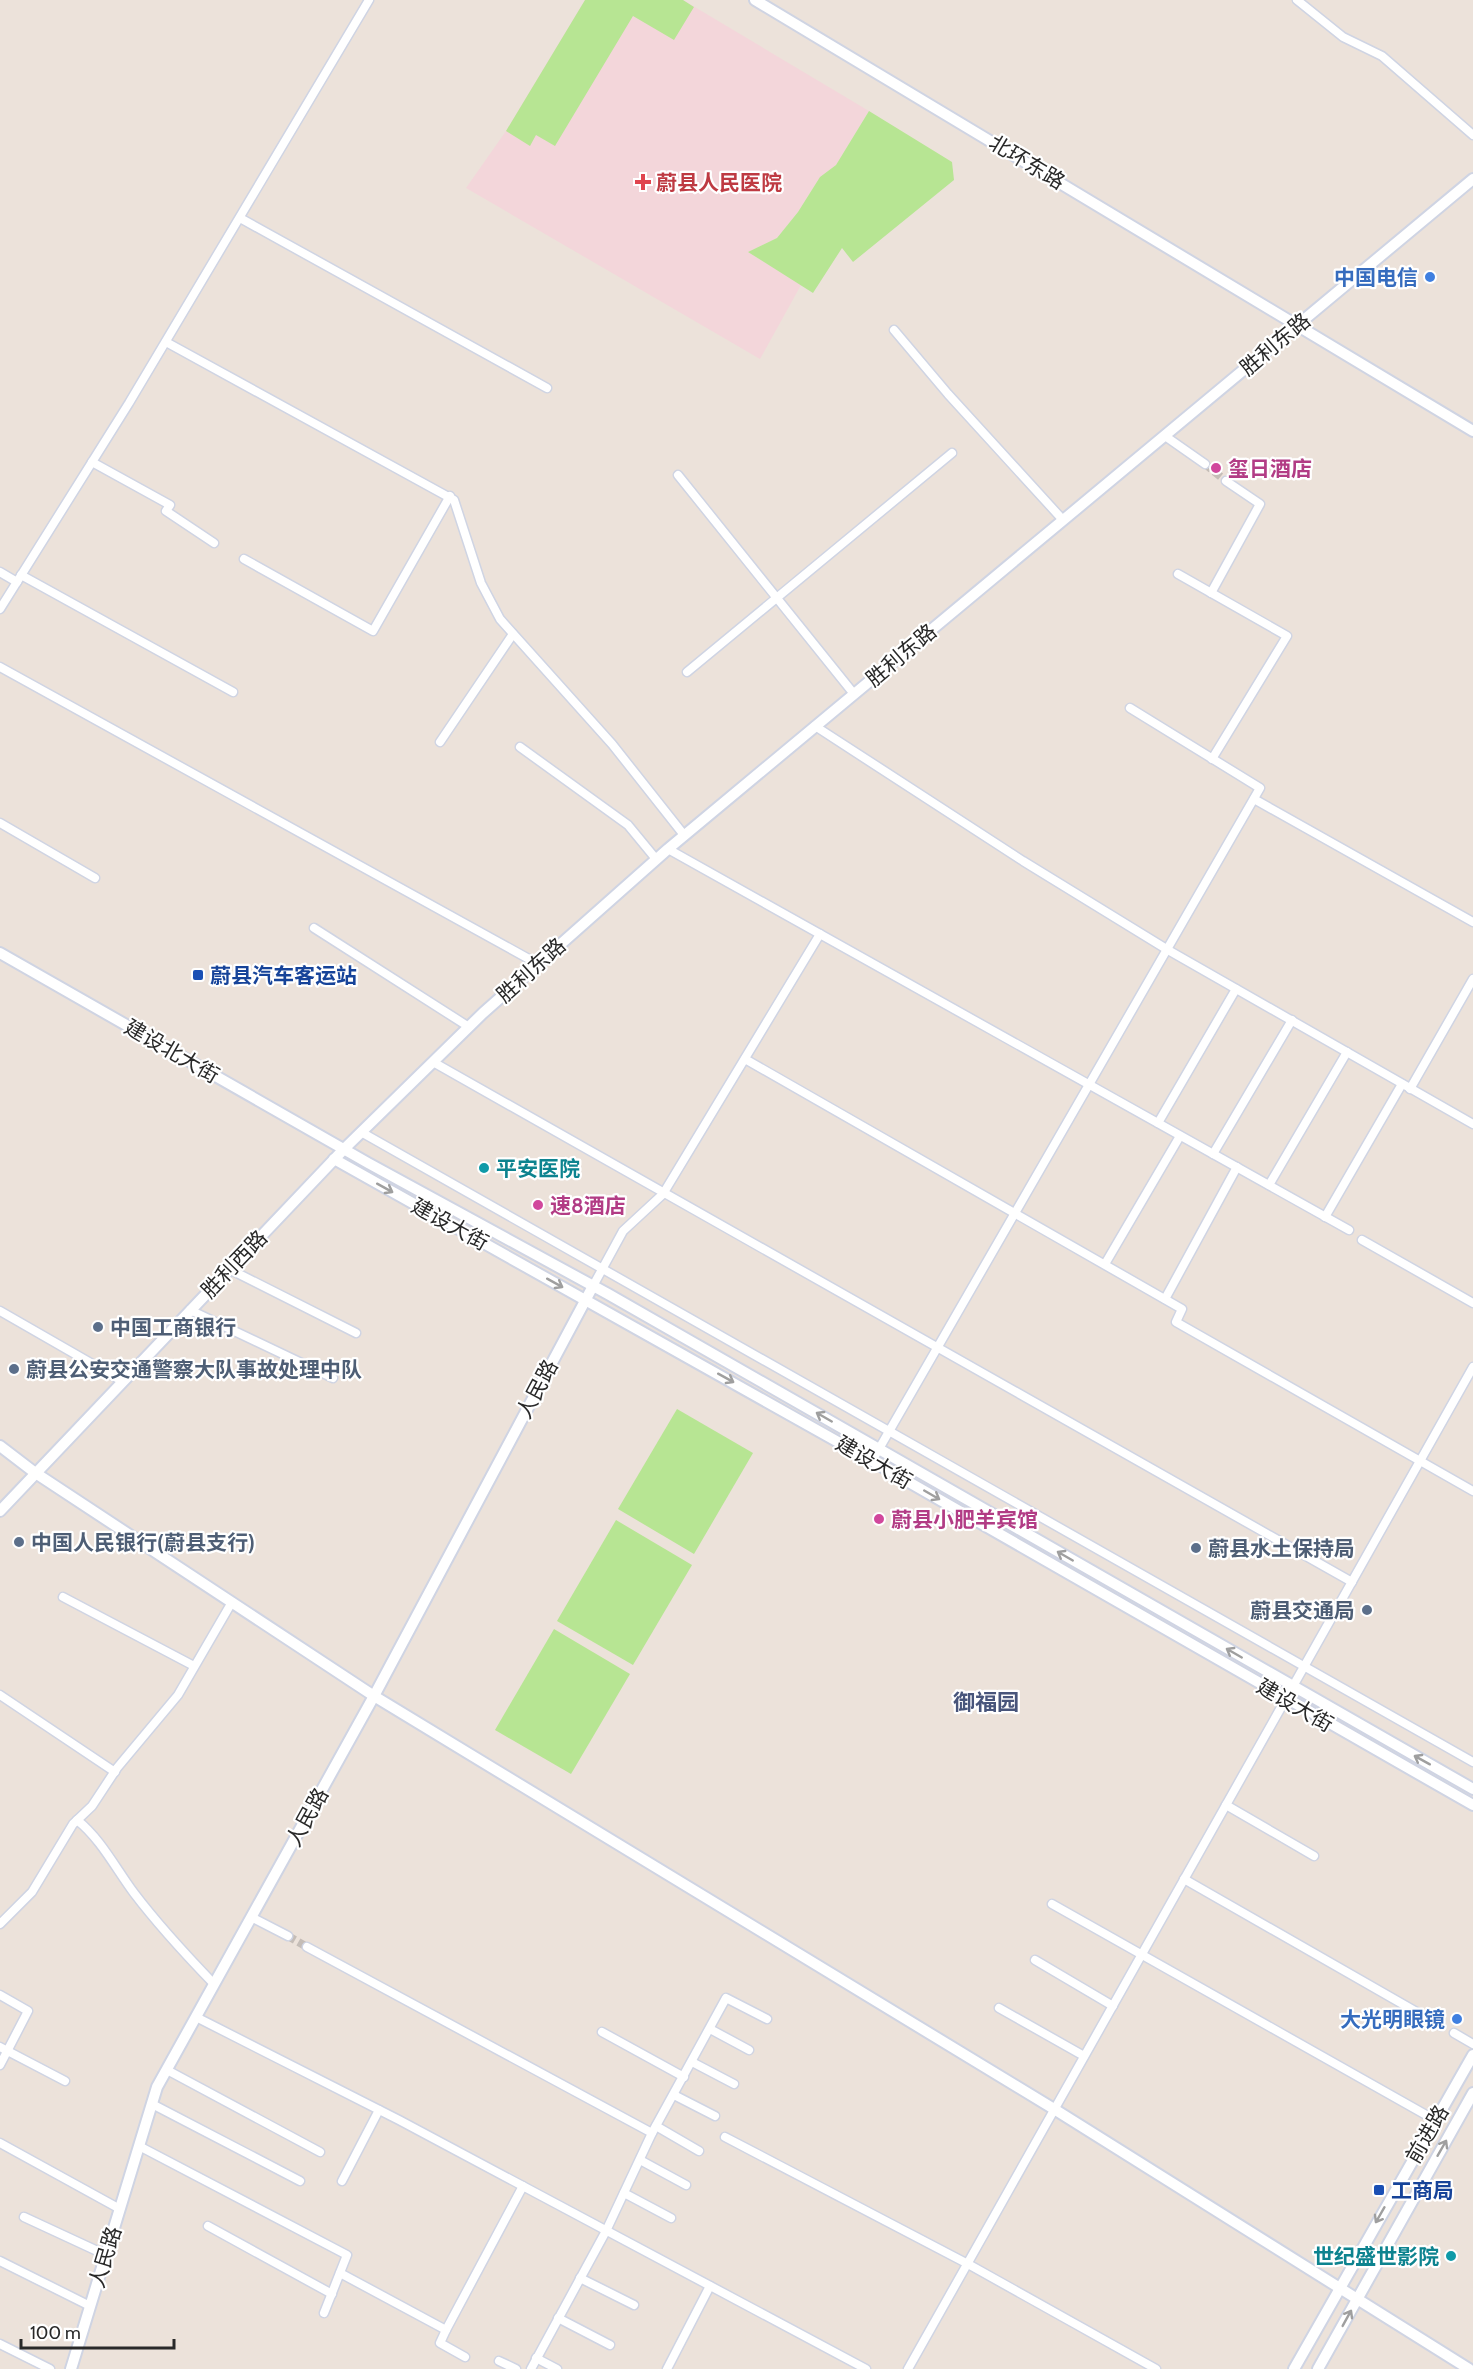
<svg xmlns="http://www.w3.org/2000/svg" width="1473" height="2369" viewBox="0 0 1473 2369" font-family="Cabin,'Noto Sans SC',sans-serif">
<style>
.medical{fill:#f3d6da}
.green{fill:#b7e593}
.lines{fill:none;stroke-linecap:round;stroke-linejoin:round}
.minor-tunnel{stroke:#c5bdb7;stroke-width:8;stroke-dasharray:8 4;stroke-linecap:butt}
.minor-casing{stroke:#cfd4e3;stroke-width:11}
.tertiary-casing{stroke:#cfd4e3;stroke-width:14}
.secondary-casing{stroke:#cfd4e3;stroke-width:14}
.minor{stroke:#fff;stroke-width:8}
.tertiary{stroke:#fff;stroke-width:10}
.secondary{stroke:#fff;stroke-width:10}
.oneway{stroke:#9f9f9f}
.health-dot{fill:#e0444e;stroke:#fff;stroke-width:2}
.shop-dot{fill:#3f7fe0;stroke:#fff;stroke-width:2}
.hotel-dot{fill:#d1479c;stroke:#fff;stroke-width:2}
.transit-dot{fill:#1a4fb4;stroke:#fff;stroke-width:2}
.culture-dot{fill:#0f9aa8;stroke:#fff;stroke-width:2}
.service-dot{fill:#5c6f8a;stroke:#fff;stroke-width:2}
.labels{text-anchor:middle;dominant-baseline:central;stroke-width:4.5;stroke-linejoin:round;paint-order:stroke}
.street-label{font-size:21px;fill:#292929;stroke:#fff}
.health-label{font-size:21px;font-weight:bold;fill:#be3a42;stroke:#fff;text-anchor:start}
.shop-label{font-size:21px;font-weight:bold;fill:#366cbe;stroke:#fff;text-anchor:end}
.hotel-label{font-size:21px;font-weight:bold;fill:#b23c85;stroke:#fff;text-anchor:start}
.transit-label{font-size:21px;font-weight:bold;fill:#164399;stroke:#fff;text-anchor:start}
.culture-label{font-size:21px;font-weight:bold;fill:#0d838f;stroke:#fff;text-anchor:start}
.service-label{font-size:21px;font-weight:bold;fill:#4e5e75;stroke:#fff;text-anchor:start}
.neighbourhood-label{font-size:22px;font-weight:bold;fill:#48557b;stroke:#fff}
</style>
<rect width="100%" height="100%" fill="#ece2da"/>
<path class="medical" d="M585,0H683L869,111L836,165L820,177L798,212L777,238L748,252L801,285L760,359L466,188L506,131Z"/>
<g class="green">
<path d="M585,0H683L694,7L674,40L633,16L555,146L536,135L530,146L506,131Z"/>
<path d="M869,111L952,162L954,180L853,262L842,248L813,293L748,252L777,238L798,212L820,177L836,165Z"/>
<path d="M677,1409L753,1453L694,1554L618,1509Z"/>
<path d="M616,1520L692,1565L633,1665L557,1621Z"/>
<path d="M554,1629L630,1674L571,1774L495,1730Z"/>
</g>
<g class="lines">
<g class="minor-tunnel">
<path d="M1205,464L1226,481"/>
<path d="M288,1936L307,1947"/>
</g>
<defs>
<g id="minor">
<path d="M1297,0L1343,37L1382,56L1473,135"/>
<path d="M240,218L547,388"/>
<path d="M894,330L948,394L1063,520"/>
<path d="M166,342L454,500L481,583L500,619L612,744L684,835"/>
<path d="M1165,436L1205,464"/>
<path d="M92,462L170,505L166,511L214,543"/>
<path d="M678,475L854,694"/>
<path d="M244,559L373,631L450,496"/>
<path d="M0,572L17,582"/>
<path d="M1178,574L1287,636L1212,759"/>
<path d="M21,575L233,692"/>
<path d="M1211,593L1260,504L1226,481"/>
<path d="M0,609L129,403L369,0"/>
<path d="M0,667L538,964"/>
<path d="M687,672L952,453"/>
<path d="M815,726L1023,861L1168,950L1473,1124"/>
<path d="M440,742L513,634"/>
<path d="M520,747L628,825L656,859"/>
<path d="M1254,799L1473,922"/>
<path d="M0,823L95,878"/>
<path d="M668,849L1349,1230"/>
<path d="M314,928L469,1027"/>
<path d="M745,1059L1182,1309L1176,1322L1473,1491"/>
<path d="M433,1062L1352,1582"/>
<path d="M1410,1089L1473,979"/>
<path d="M1158,1123L1236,989"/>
<path d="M361,1132L1473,1762"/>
<path d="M1213,1154L1292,1020"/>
<path d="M1269,1185L1347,1052"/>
<path d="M1325,1217L1402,1084"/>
<path d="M1362,1240L1473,1303"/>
<path d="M1105,1264L1180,1136"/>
<path d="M229,1269L356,1333"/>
<path d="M593,1286L623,1231L663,1194L820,934"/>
<path d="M1165,1299L1237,1167"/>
<path d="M190,1310L333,1378"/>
<path d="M0,1311L122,1381"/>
<path d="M872,1461L1260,788L1130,708"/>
<path d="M63,1597L194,1666"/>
<path d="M0,1695L115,1772"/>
<path d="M1226,1805L1314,1856"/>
<path d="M77,1820C101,1839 116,1869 134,1893C159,1926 186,1955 214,1984"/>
<path d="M1184,1879L1441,2026"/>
<path d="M1052,1904L1435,2120"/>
<path d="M251,1917L288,1936"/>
<path d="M0,1924L32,1892L73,1824L92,1806L117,1768L178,1695L232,1602"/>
<path d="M307,1947L652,2133"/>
<path d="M1035,1960L1113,2006"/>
<path d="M0,1995L28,2011L0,2065"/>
<path d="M999,2008L1084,2056"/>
<path d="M196,2017L399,2120L866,2369"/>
<path d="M710,2029L749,2050"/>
<path d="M602,2032L684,2077"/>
<path d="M1454,2033L1473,2044"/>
<path d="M0,2047L65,2081"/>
<path d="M692,2062L734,2084"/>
<path d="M167,2070L320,2152"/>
<path d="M674,2095L715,2116"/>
<path d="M152,2104L300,2181"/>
<path d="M656,2126L699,2151"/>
<path d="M725,2137L968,2264L1156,2369"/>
<path d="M0,2143L120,2209"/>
<path d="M139,2146L347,2255L324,2313"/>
<path d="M640,2160L686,2185"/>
<path d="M342,2181L379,2110"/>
<path d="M624,2193L671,2218"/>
<path d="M24,2217L106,2255"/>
<path d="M208,2226L332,2294"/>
<path d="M0,2261L90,2306"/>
<path d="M340,2273L446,2330L440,2343L465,2357"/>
<path d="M580,2278L634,2305"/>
<path d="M558,2318L610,2345"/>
<path d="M446,2330L523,2186"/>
<path d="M0,2344L50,2369"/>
<path d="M536,2358L557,2369"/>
<path d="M499,2361L516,2369"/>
<path d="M531,2369L606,2231L652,2133L726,1998L767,2019"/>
<path d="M667,2369L710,2286"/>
<path d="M908,2369L1473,1367"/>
</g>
<g id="tertiary">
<path d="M755,0L1473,431"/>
<path d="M0,1446L34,1472L374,1696L1054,2109L1469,2369"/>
<path d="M71,2369L157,2087L374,1696L593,1286"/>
</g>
<g id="secondary">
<path d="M0,953L368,1163L608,1294L1473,1789"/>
<path d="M334,1159L872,1461L1473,1805"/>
<path d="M0,1511L344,1149L483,1013L668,849L1473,179"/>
<path d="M1294,2369L1473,2055"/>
<path d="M1318,2369L1473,2093"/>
</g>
</defs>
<use href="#minor" class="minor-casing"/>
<use href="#tertiary" class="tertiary-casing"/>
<use href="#secondary" class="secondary-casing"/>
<use href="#minor" class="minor"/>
<use href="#tertiary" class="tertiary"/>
<use href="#secondary" class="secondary"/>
</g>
<defs><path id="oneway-shaft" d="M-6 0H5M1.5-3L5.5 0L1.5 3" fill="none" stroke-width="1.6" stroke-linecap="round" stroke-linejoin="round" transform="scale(1.5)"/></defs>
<g class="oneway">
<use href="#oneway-shaft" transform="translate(385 1188) rotate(29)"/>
<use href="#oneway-shaft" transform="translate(555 1283) rotate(29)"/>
<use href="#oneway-shaft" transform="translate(726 1378) rotate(29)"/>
<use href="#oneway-shaft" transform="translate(824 1417) rotate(-150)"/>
<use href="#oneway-shaft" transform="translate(932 1495) rotate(30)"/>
<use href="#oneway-shaft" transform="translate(1065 1556) rotate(-150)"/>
<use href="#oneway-shaft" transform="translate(1234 1653) rotate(-150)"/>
<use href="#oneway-shaft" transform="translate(1422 1760) rotate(-151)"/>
<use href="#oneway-shaft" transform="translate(1442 2148) rotate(-60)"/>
<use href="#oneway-shaft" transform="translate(1380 2215) rotate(120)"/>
<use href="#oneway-shaft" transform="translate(1347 2318) rotate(-61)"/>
</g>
<path class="health-dot" d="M640 173h6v6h6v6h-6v6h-6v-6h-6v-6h6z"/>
<g class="shop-dot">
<circle cx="1430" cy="277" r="6"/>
<circle cx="1457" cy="2019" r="6"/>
</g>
<g class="hotel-dot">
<circle cx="1216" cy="468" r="6"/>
<circle cx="538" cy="1205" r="6"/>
<circle cx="879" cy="1519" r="6"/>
</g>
<g class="transit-dot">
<rect x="192" y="969" width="12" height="12" rx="3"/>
<rect x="1373" y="2184" width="12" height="12" rx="3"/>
</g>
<g class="culture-dot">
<circle cx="484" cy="1168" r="6"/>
<circle cx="1451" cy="2256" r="6"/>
</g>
<g class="service-dot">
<circle cx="98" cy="1327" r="6"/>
<circle cx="14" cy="1369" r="6"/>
<circle cx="19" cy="1542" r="6"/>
<circle cx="1196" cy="1548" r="6"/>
<circle cx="1367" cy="1610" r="6"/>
</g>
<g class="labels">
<g class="street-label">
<text transform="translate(1027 162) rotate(31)">北环东路</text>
<text transform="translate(1275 344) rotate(-40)">胜利东路</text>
<text transform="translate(901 655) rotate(-40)">胜利东路</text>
<text transform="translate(531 970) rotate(-42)">胜利东路</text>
<text transform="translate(172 1051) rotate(30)">建设北大街</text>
<text transform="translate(450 1224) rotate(29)">建设大街</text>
<text transform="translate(234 1264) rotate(-46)">胜利西路</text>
<text transform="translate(537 1389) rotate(-62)">人民路</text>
<text transform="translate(874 1462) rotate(30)">建设大街</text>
<text transform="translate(1295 1705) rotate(30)">建设大街</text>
<text transform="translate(307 1817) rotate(-61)">人民路</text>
<text transform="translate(1427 2134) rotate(-60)">前进路</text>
<text transform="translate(105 2257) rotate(-73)">人民路</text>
</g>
<g class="health-label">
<text x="656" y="182">蔚县人民医院</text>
</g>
<g class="shop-label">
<text x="1418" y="277">中国电信</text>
<text x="1445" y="2019">大光明眼镜</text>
</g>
<g class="hotel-label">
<text x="1228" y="468">玺日酒店</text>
<text x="550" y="1205">速8酒店</text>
<text x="891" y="1519">蔚县小肥羊宾馆</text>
</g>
<g class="transit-label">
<text x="210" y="975">蔚县汽车客运站</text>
<text x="1391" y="2190">工商局</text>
</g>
<g class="culture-label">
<text x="496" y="1168">平安医院</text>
<text x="1439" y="2256" text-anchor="end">世纪盛世影院</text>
</g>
<g class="service-label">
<text x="110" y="1327">中国工商银行</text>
<text x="26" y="1369">蔚县公安交通警察大队事故处理中队</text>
<text x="31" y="1542">中国人民银行(蔚县支行)</text>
<text x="1208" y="1548">蔚县水土保持局</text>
<text x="1355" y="1610" text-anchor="end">蔚县交通局</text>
</g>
<g class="neighbourhood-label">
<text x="986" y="1702">御福园</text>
</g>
</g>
<path d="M21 2339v9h153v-9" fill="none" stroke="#292929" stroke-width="3"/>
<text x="30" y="2339" font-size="18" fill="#292929" stroke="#ffffff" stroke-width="4.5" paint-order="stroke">100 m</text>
</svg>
